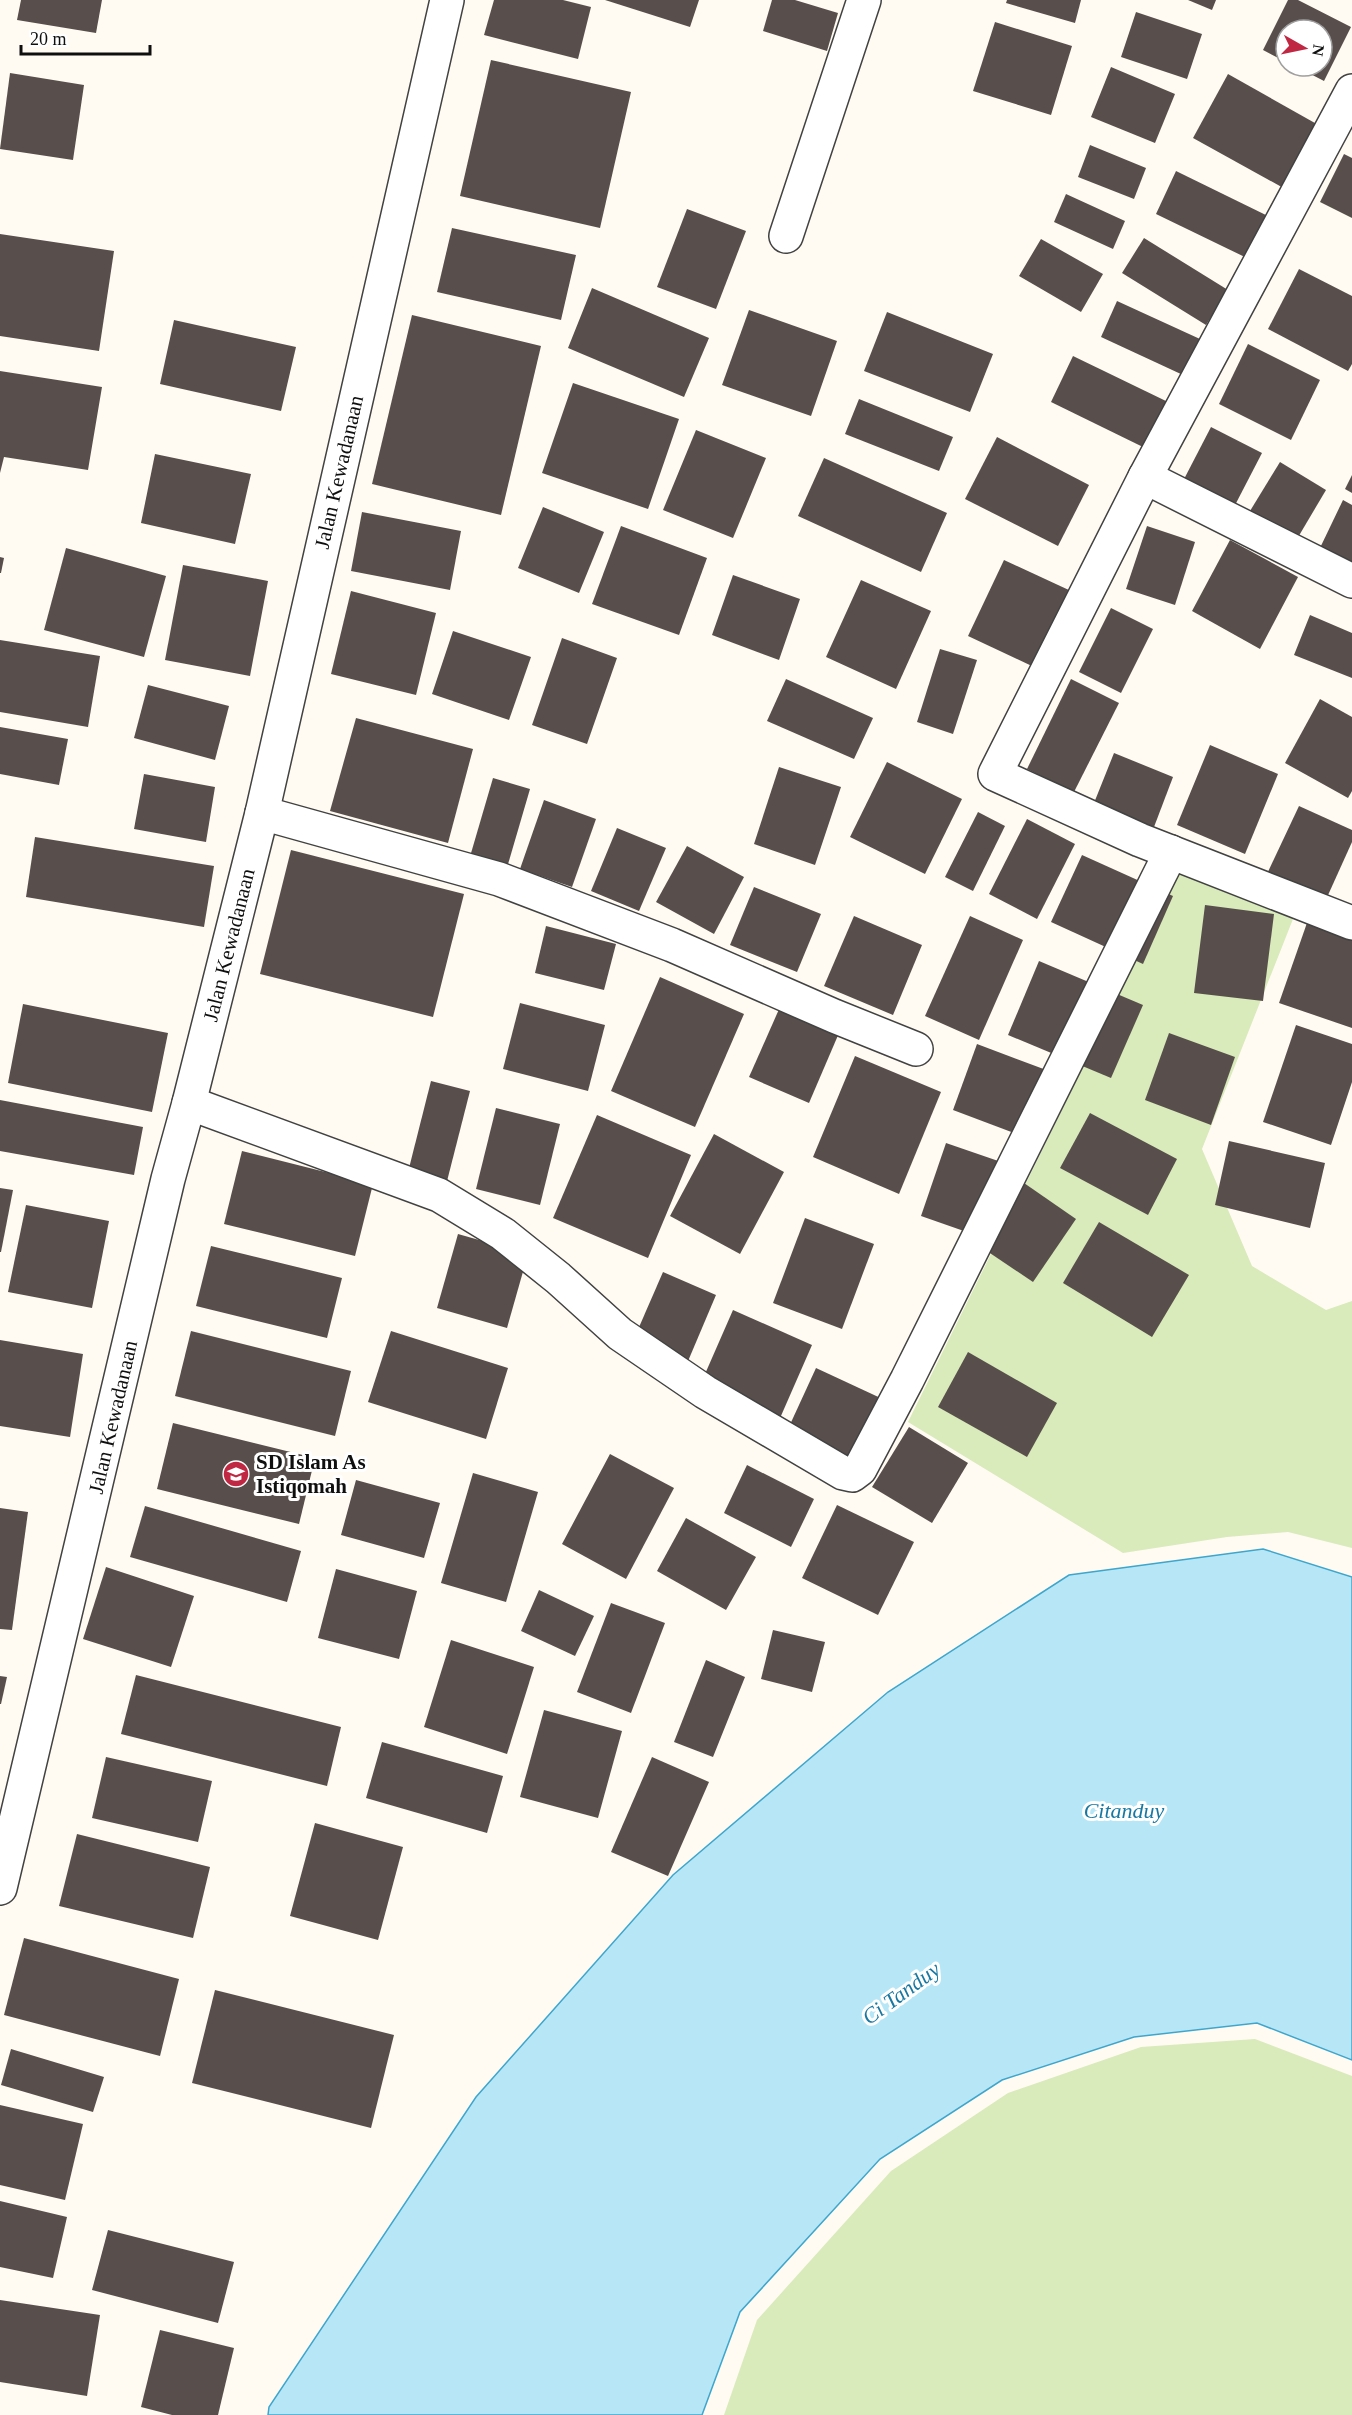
<svg xmlns="http://www.w3.org/2000/svg" width="1352" height="2415" viewBox="0 0 1352 2415" font-family="'Times New Roman',serif">
<style>
.green{fill:#d9eabb}
.water{fill:#b7e7f6;stroke:#3ea6cd;stroke-width:1.5}
.building{fill:#584f4c}
.lines{fill:none;stroke-linecap:round;stroke-linejoin:round}
.minor-casing{stroke:#424242;stroke-width:36}
.minor{stroke:#fff;stroke-width:33}
.labels{text-anchor:middle;dominant-baseline:central;stroke-width:6;stroke-linejoin:round;paint-order:stroke}
.street-label{font-size:21px;fill:#0f0f0f;stroke:#fff}
.poi-label{font-size:21px;font-weight:bold;fill:#0f0f0f;stroke:#fff;text-anchor:start}
.water-label{font-size:22px;font-style:italic;fill:#1878a2;stroke:#fff}
</style>
<rect width="100%" height="100%" fill="#fffbf2"/>
<g class="green">
<path d="M1181,869L1293,919L1202,1149L1252,1266L1326,1310L1352,1301V1548L1288,1532L1227,1537L1123,1553L908,1422Z"/>
<path d="M1255,2039L1352,2076V2415H724L757,2320L891,2171L1008,2093L1141,2047Z"/>
</g>
<path class="water" d="M1263,1549L1352,1577V2060L1257,2023L1134,2037L1002,2080L880,2159L740,2312L702,2415H268L269,2407L476,2097L673,1875L888,1692L1069,1575Z"/>
<g class="building">
<path d="M21,0H102L96,33L17,20Z"/>
<path d="M494,0H563L591,7L578,59L484,35Z"/>
<path d="M605,0H699L690,27Z"/>
<path d="M772,0H795L838,13L827,51L763,31Z"/>
<path d="M1007,0H1081L1075,23L1006,3Z"/>
<path d="M1188,0H1216L1212,10Z"/>
<path d="M1288,0H1298L1351,27L1324,81L1295,66H1322V30H1286V62L1263,50Z"/>
<path d="M1136,12L1202,34L1187,79L1121,57Z"/>
<path d="M995,22L1072,46L1051,115L973,91Z"/>
<path d="M491,60L631,92L600,228L460,196Z"/>
<path d="M1111,67L1175,94L1155,143L1091,117Z"/>
<path d="M10,73L84,85L73,160L0,149Z"/>
<path d="M1228,74L1322,127L1287,190L1193,138Z"/>
<path d="M1090,145L1146,168L1134,199L1078,177Z"/>
<path d="M1344,154L1352,158V218L1320,202Z"/>
<path d="M1176,171L1272,218L1251,260L1156,214Z"/>
<path d="M1066,194L1125,221L1113,249L1054,222Z"/>
<path d="M687,209L746,231L716,309L657,287Z"/>
<path d="M452,228L576,255L561,320L437,292Z"/>
<path d="M0,234L114,251L99,351L0,336Z"/>
<path d="M1144,238L1228,290L1206,325L1122,273Z"/>
<path d="M1041,239L1103,274L1081,312L1019,276Z"/>
<path d="M1299,269L1352,296V364L1348,371L1268,329Z"/>
<path d="M592,288L709,338L684,397L568,348Z"/>
<path d="M1117,301L1200,339L1183,375L1101,337Z"/>
<path d="M749,310L837,341L811,416L722,385Z"/>
<path d="M887,312L993,354L970,412L864,371Z"/>
<path d="M412,315L541,346L501,515L372,484Z"/>
<path d="M174,320L296,347L281,411L160,384Z"/>
<path d="M1248,344L1320,380L1291,440L1219,404Z"/>
<path d="M1073,356L1168,402L1145,448L1051,402Z"/>
<path d="M0,371L102,387L88,470L4,457L0,473Z"/>
<path d="M573,383L679,419L648,509L542,473Z"/>
<path d="M859,399L953,437L939,471L845,434Z"/>
<path d="M1211,427L1262,453L1233,509L1182,483Z"/>
<path d="M696,430L766,458L733,538L663,510Z"/>
<path d="M997,437L1089,485L1058,546L965,499Z"/>
<path d="M155,454L251,474L235,544L141,523Z"/>
<path d="M824,458L947,513L921,572L798,516Z"/>
<path d="M1280,462L1326,490L1297,539L1250,511Z"/>
<path d="M1352,475V493L1345,489Z"/>
<path d="M1343,500L1352,505V567L1319,550Z"/>
<path d="M543,507L604,532L579,593L518,568Z"/>
<path d="M362,512L461,531L450,590L351,571Z"/>
<path d="M621,526L707,558L679,635L592,604Z"/>
<path d="M1147,526L1195,542L1175,605L1126,589Z"/>
<path d="M1230,540L1298,577L1260,649L1192,611Z"/>
<path d="M66,548L166,576L144,657L44,630Z"/>
<path d="M0,557L4,558L1,573H0Z"/>
<path d="M1004,560L1071,591L1034,667L968,636Z"/>
<path d="M183,565L268,581L250,676L165,660Z"/>
<path d="M733,575L800,599L779,660L712,635Z"/>
<path d="M861,580L931,611L896,689L826,657Z"/>
<path d="M351,591L436,613L416,695L331,674Z"/>
<path d="M1111,608L1153,629L1121,693L1079,672Z"/>
<path d="M1310,615L1352,633V678L1294,655Z"/>
<path d="M453,631L531,657L509,720L432,694Z"/>
<path d="M562,638L617,658L587,744L532,725Z"/>
<path d="M0,640L100,656L88,727L0,712Z"/>
<path d="M940,649L977,660L953,734L917,722Z"/>
<path d="M786,679L873,718L854,759L767,721Z"/>
<path d="M1071,679L1119,703L1074,792L1027,769Z"/>
<path d="M148,685L229,706L215,760L134,738Z"/>
<path d="M1320,699L1352,717V791L1348,798L1285,763Z"/>
<path d="M356,718L473,749L448,843L330,811Z"/>
<path d="M0,727L68,739L59,785L0,774Z"/>
<path d="M1210,745L1278,774L1245,854L1177,825Z"/>
<path d="M1114,753L1173,777L1154,827L1094,803Z"/>
<path d="M887,762L962,799L925,874L850,837Z"/>
<path d="M779,767L841,787L815,865L754,844Z"/>
<path d="M144,774L215,787L206,842L134,829Z"/>
<path d="M493,778L530,789L506,871L469,860Z"/>
<path d="M544,800L596,819L572,887L520,869Z"/>
<path d="M1299,806L1352,830V842L1324,904L1266,876Z"/>
<path d="M978,812L1005,826L973,891L945,877Z"/>
<path d="M1027,819L1075,844L1037,919L989,894Z"/>
<path d="M617,828L666,848L639,911L591,891Z"/>
<path d="M35,837L214,866L204,927L26,897Z"/>
<path d="M687,846L744,877L714,934L656,902Z"/>
<path d="M291,850L464,894L433,1017L260,974Z"/>
<path d="M1082,855L1173,896L1143,964L1051,922Z"/>
<path d="M754,887L821,914L797,972L730,945Z"/>
<path d="M1205,905L1274,914L1263,1001L1194,993Z"/>
<path d="M854,916L922,945L893,1015L824,986Z"/>
<path d="M970,916L1023,940L979,1040L925,1016Z"/>
<path d="M1308,920L1352,936V1028L1279,1003Z"/>
<path d="M546,926L616,944L604,990L535,973Z"/>
<path d="M1039,961L1143,1005L1111,1078L1008,1035Z"/>
<path d="M660,977L744,1014L695,1127L611,1091Z"/>
<path d="M520,1003L605,1025L588,1091L503,1069Z"/>
<path d="M23,1004L168,1033L152,1112L8,1083Z"/>
<path d="M780,1007L839,1033L809,1103L749,1077Z"/>
<path d="M1296,1025L1352,1044V1082L1331,1145L1263,1122Z"/>
<path d="M1169,1033L1235,1057L1211,1125L1145,1100Z"/>
<path d="M977,1044L1057,1074L1033,1140L953,1110Z"/>
<path d="M855,1056L941,1092L899,1194L813,1157Z"/>
<path d="M431,1081L470,1091L445,1189L406,1180Z"/>
<path d="M0,1100L143,1127L134,1175L0,1151Z"/>
<path d="M496,1108L560,1124L540,1205L476,1189Z"/>
<path d="M1090,1113L1177,1159L1148,1215L1060,1168Z"/>
<path d="M597,1115L691,1155L648,1258L553,1218Z"/>
<path d="M714,1134L784,1172L740,1254L670,1216Z"/>
<path d="M1229,1141L1325,1163L1310,1228L1215,1205Z"/>
<path d="M946,1143L1007,1164L981,1237L921,1216Z"/>
<path d="M242,1151L373,1184L355,1256L224,1224Z"/>
<path d="M1024,1183L1076,1219L1033,1282L981,1247Z"/>
<path d="M0,1188L13,1190L1,1252H0Z"/>
<path d="M26,1205L109,1221L92,1308L8,1292Z"/>
<path d="M805,1218L874,1244L842,1329L773,1303Z"/>
<path d="M1099,1222L1189,1275L1152,1337L1063,1283Z"/>
<path d="M458,1234L528,1254L507,1328L437,1308Z"/>
<path d="M211,1246L342,1278L327,1338L196,1306Z"/>
<path d="M663,1272L716,1295L680,1380L626,1357Z"/>
<path d="M733,1310L812,1345L777,1425L698,1390Z"/>
<path d="M191,1331L351,1371L335,1436L175,1396Z"/>
<path d="M391,1331L508,1368L486,1439L368,1402Z"/>
<path d="M0,1340L83,1354L70,1437L0,1426Z"/>
<path d="M968,1352L1057,1403L1027,1457L938,1407Z"/>
<path d="M816,1368L887,1401L853,1475L782,1442Z"/>
<path d="M173,1423L315,1458L299,1524L157,1489Z"/>
<path d="M909,1427L968,1463L932,1523L872,1487Z"/>
<path d="M610,1454L674,1488L626,1579L562,1544Z"/>
<path d="M747,1465L814,1499L791,1547L724,1513Z"/>
<path d="M473,1473L538,1492L506,1602L441,1583Z"/>
<path d="M356,1480L440,1503L424,1558L341,1535Z"/>
<path d="M837,1505L914,1542L878,1615L802,1578Z"/>
<path d="M145,1506L301,1551L287,1602L130,1557Z"/>
<path d="M0,1508L28,1512L12,1630L0,1629Z"/>
<path d="M686,1518L756,1557L726,1610L657,1571Z"/>
<path d="M106,1567L194,1596L171,1667L83,1639Z"/>
<path d="M336,1569L417,1591L399,1659L318,1638Z"/>
<path d="M539,1590L594,1616L575,1656L521,1631Z"/>
<path d="M611,1603L665,1623L631,1713L577,1692Z"/>
<path d="M773,1630L825,1642L812,1692L761,1679Z"/>
<path d="M451,1640L534,1667L507,1754L424,1727Z"/>
<path d="M706,1660L745,1677L713,1757L674,1742Z"/>
<path d="M136,1675L341,1727L327,1786L121,1734Z"/>
<path d="M0,1676L7,1677L1,1704H0Z"/>
<path d="M544,1710L622,1731L598,1818L520,1797Z"/>
<path d="M382,1742L503,1776L487,1833L366,1798Z"/>
<path d="M106,1757L212,1781L198,1842L92,1818Z"/>
<path d="M652,1757L709,1782L668,1876L611,1852Z"/>
<path d="M315,1823L403,1847L378,1940L290,1916Z"/>
<path d="M77,1834L210,1867L193,1938L59,1906Z"/>
<path d="M24,1938L179,1979L160,2056L4,2015Z"/>
<path d="M215,1990L394,2035L371,2128L192,2083Z"/>
<path d="M11,2049L104,2077L93,2112L1,2085Z"/>
<path d="M0,2105L83,2124L65,2200L0,2185Z"/>
<path d="M0,2201L67,2217L53,2278L0,2267Z"/>
<path d="M108,2230L234,2262L218,2323L92,2290Z"/>
<path d="M0,2300L100,2315L87,2396L0,2382Z"/>
<path d="M160,2330L234,2348L218,2415H172L141,2407Z"/>
</g>
<g class="lines">
<defs>
<g id="minor">
<path d="M1352,91L1145,477L1352,581"/>
<path d="M786,236L864,0"/>
<path d="M1145,477L995,774L1140,840L1352,923"/>
<path d="M262,813L499,879L672,945L834,1016L916,1049"/>
<path d="M189,1103L439,1195L503,1234L558,1278L620,1334L705,1392L843,1473L852,1475L860,1469L907,1380L1171,852"/>
<path d="M0,1888L168,1179L189,1103L262,813L447,0"/>
</g>
</defs>
<use href="#minor" class="minor-casing"/>
<use href="#minor" class="minor"/>
</g>
<defs>
<symbol id="school-disc" viewBox="-11 -11 22 22"><circle r="9.5" fill="#c02742" stroke="#fff"/><path d="M0-5L7-2L0 1L-7-2ZM-4 1L0 2.5L4 1V4Q0 6-4 4Z" fill="#fff"/></symbol>
</defs>
<g fill-rule="evenodd">
<use href="#school-disc" x="221" y="1459" width="30" height="30"/>
</g>
<g class="labels">
<g class="street-label">
<text transform="translate(339 472) rotate(-77)">Jalan Kewadanaan</text>
<text transform="translate(229 945) rotate(-76)">Jalan Kewadanaan</text>
<text transform="translate(113 1417) rotate(-77)">Jalan Kewadanaan</text>
</g>
<g class="poi-label">
<text x="256" y="1462">SD Islam As<tspan x="256" dy="24">Istiqomah</tspan></text>
</g>
<g class="water-label">
<text x="1124" y="1810">Citanduy</text>
<text transform="translate(901 1993) rotate(-36)">Ci Tanduy</text>
</g>
</g>
<g transform="translate(1304 48) rotate(99)"><circle r="28" fill="#ffffff" stroke="#9f9f9f" stroke-width="1.5"/>
<path d="M0-4.5L10 22L0 15L-10 22Z" fill="#c02742"/>
<text y="-9" font-size="16" font-weight="bold" text-anchor="middle" fill="#0f0f0f">N</text>
</g>
<path d="M21 45v9h129v-9" fill="none" stroke="#0f0f0f" stroke-width="3"/>
<text x="30" y="45" font-size="18" fill="#0f0f0f" stroke="#ffffff" stroke-width="4.5" paint-order="stroke">20 m</text>
</svg>
